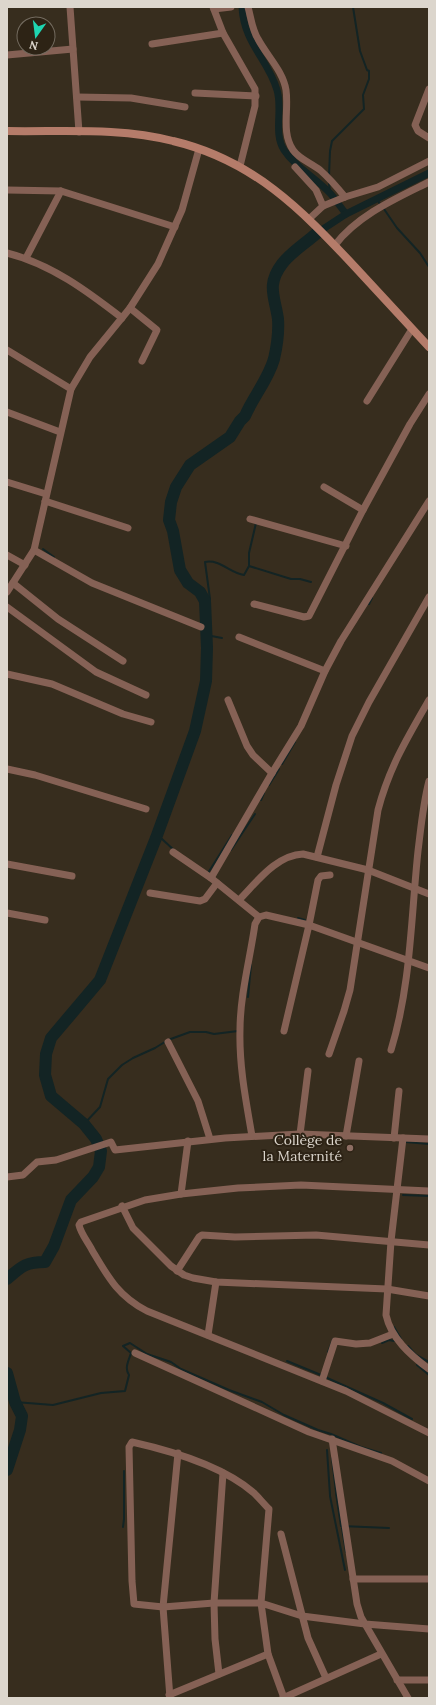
<svg xmlns="http://www.w3.org/2000/svg" width="436" height="1705" viewBox="0 0 436 1705" font-family="Lora,serif">
<style>
.lines{fill:none;stroke-linecap:round;stroke-linejoin:round}
.stream{stroke:#132424;stroke-width:2}
.canal{stroke:#132424;stroke-width:7}
.river{stroke:#132424;stroke-width:12}
.minor{stroke:#856155;stroke-width:7}
.secondary{stroke:#b57c6a;stroke-width:8}
.education-dot{fill:#8d6e63;stroke:#2d2315;stroke-width:1.5}
.labels{text-anchor:middle;dominant-baseline:central;stroke-width:4;stroke-linejoin:round;paint-order:stroke}
.poi-label{font-size:14px;fill:#dcd6cd;stroke:#2d2315;text-anchor:end}
</style>
<rect width="100%" height="100%" fill="#372d1e"/>
<g class="lines">
<g class="stream">
<path d="M329,176L330,151L332,141L364,109L363,95L369,79V71L367,70L360,51L353,7"/>
<path d="M329,183L330,192"/>
<path d="M377,199L380,204"/>
<path d="M384,209L397,228L420,253L429,267"/>
<path d="M43,549L54,557"/>
<path d="M249,566L291,579H300L311,582"/>
<path d="M369,604L372,598"/>
<path d="M205,607L210,599L205,562C220,559 230,573 244,575L249,566V553L256,523"/>
<path d="M206,635L222,638"/>
<path d="M282,764L295,742"/>
<path d="M269,785L279,769"/>
<path d="M261,800L264,793"/>
<path d="M156,838L162,839L175,851"/>
<path d="M231,850L255,814"/>
<path d="M208,873L232,835"/>
<path d="M298,918L305,920"/>
<path d="M248,997L251,965"/>
<path d="M84,1124L100,1107L108,1079L122,1065L133,1058L155,1048L168,1040L190,1032H206L214,1034L238,1031"/>
<path d="M406,1142L429,1144"/>
<path d="M403,1195L429,1196"/>
<path d="M394,1327L401,1339"/>
<path d="M382,1343L389,1340L394,1341"/>
<path d="M408,1346L416,1355L429,1362"/>
<path d="M328,1352L333,1339"/>
<path d="M287,1361L321,1375"/>
<path d="M417,1365L429,1375"/>
<path d="M325,1377L383,1403L412,1419"/>
<path d="M15,1402L53,1405L101,1393L125,1391L129,1375C124,1368 129,1360 131,1353L123,1346L130,1343L147,1354L171,1362L181,1369L229,1390L262,1402L284,1415L318,1430L331,1434L361,1447L381,1453"/>
<path d="M327,1450L330,1495"/>
<path d="M332,1458L336,1492"/>
<path d="M336,1493L341,1526L389,1528"/>
<path d="M330,1496L345,1570"/>
<path d="M123,1527L124,1519V1471"/>
<path d="M342,1528L346,1552"/>
</g>
<g class="canal">
<path d="M242,7C244,44 268,59 277,90C283,110 273,133 284,150C297,170 321,180 335,199"/>
<path d="M337,202L346,214"/>
<path d="M317,233L346,214L429,173"/>
</g>
<g class="river">
<path d="M7,1279C21,1267 25,1262 45,1262L54,1246L71,1200L93,1177L99,1167L101,1151L96,1139L84,1124L51,1096L45,1075L46,1054L51,1038L100,980L156,838L195,731L206,681L207,648L205,601L200,592L188,583L180,570L173,531L169,520L171,502L176,487L190,465L230,437L240,421L245,416C253,397 268,380 274,359C277,346 279,333 278,319C275,297 266,285 282,264C291,252 306,243 317,233"/>
<path d="M7,1373L15,1402L22,1416L20,1430L7,1470"/>
</g>
<g class="minor">
<path d="M70,7L79,132"/>
<path d="M213,7L223,33L255,89V106L240,166"/>
<path d="M248,7C251,18 252,29 258,39C267,56 283,71 286,90C289,110 281,132 293,150C299,159 311,163 320,170C329,178 337,187 345,197"/>
<path d="M214,9L231,7"/>
<path d="M152,44L223,33"/>
<path d="M7,55L73,49"/>
<path d="M429,89L415,125L418,131L429,138"/>
<path d="M195,93L256,96"/>
<path d="M77,97L131,98L185,107"/>
<path d="M295,167L316,190L323,206"/>
<path d="M7,190L61,191L175,227"/>
<path d="M309,219L323,206L345,197L378,187L429,161"/>
<path d="M335,245C358,215 395,199 429,182"/>
<path d="M7,253C51,264 87,291 122,318"/>
<path d="M26,258L61,191"/>
<path d="M130,308L157,330L142,361"/>
<path d="M7,350L71,389"/>
<path d="M367,401L412,329"/>
<path d="M7,412L60,432"/>
<path d="M7,482L46,494"/>
<path d="M324,487L363,510"/>
<path d="M45,501L128,528"/>
<path d="M250,519L346,546"/>
<path d="M34,550L92,583L201,627"/>
<path d="M7,555L25,565"/>
<path d="M13,583L58,619L123,661"/>
<path d="M7,592L34,550L71,389L90,357L130,308L158,264L182,210L199,149"/>
<path d="M254,604L304,617L309,616L363,510L410,424L429,394"/>
<path d="M7,607L96,672L146,695"/>
<path d="M239,637L325,671"/>
<path d="M7,674L52,684L123,714L151,722"/>
<path d="M228,700L247,746L253,755L272,773"/>
<path d="M7,769L35,775L146,809"/>
<path d="M173,852L211,878L259,917"/>
<path d="M317,857L336,785L352,736L369,702L429,597"/>
<path d="M7,864L72,876"/>
<path d="M211,878L272,773L301,726L325,671L341,641L429,501"/>
<path d="M150,893L200,901L205,899L217,883"/>
<path d="M239,900C256,883 276,855 303,854L368,870L429,894"/>
<path d="M7,913L45,920"/>
<path d="M284,1031L309,925L429,968"/>
<path d="M168,1042L198,1101L210,1139"/>
<path d="M391,1050C411,985 411,917 418,851C421,827 423,804 429,781"/>
<path d="M329,1054L344,1011L350,990L378,810C389,768 407,738 429,700"/>
<path d="M300,1134L308,1071"/>
<path d="M252,1136C246,1101 239,1066 240,1030C240,995 250,959 255,924L259,917L266,915L309,925L318,880L321,876L330,875"/>
<path d="M346,1136L359,1061"/>
<path d="M394,1138L399,1091"/>
<path d="M403,1138L391,1241L386,1315C391,1338 410,1355 429,1369"/>
<path d="M7,1177L23,1175L37,1162L56,1160L111,1142L115,1150L225,1138L300,1134L429,1139"/>
<path d="M429,1191L301,1185L238,1188L181,1194L145,1200L81,1222L79,1225C81,1234 88,1242 92,1250C108,1277 118,1296 147,1311L346,1391L429,1433"/>
<path d="M181,1194L188,1141"/>
<path d="M122,1206L133,1228L171,1266L184,1275L193,1278L216,1282L387,1289L429,1296"/>
<path d="M177,1271L199,1237L202,1235L235,1237L316,1235L429,1245"/>
<path d="M208,1335L216,1282"/>
<path d="M135,1353L309,1432L392,1461L429,1481"/>
<path d="M322,1381L335,1341L356,1344L370,1343L393,1334"/>
<path d="M332,1439L357,1604L361,1617L408,1698"/>
<path d="M281,1534L308,1638L326,1678"/>
<path d="M353,1579H429"/>
<path d="M219,1674L215,1639L214,1603L223,1473"/>
<path d="M397,1680H429"/>
<path d="M169,1695L268,1654"/>
<path d="M170,1698L163,1607L178,1453"/>
<path d="M283,1698L381,1654"/>
<path d="M284,1698L268,1654L261,1603L269,1509C264,1504 259,1498 254,1493C223,1466 172,1451 132,1442L129,1447L132,1581L134,1604L163,1607L214,1603H261L302,1616L365,1624L429,1629"/>
</g>
<path class="secondary" d="M7,131C62,132 120,127 173,141C253,160 301,209 355,267C379,293 404,320 429,347"/>
</g>
<circle class="education-dot" cx="350" cy="1148" r="4"/>
<g class="labels">
<g class="poi-label">
<text x="342" y="1140">Collège de<tspan x="342" dy="16">la Maternité</tspan></text>
</g>
</g>
<rect width="436" height="1705" fill="none" stroke="#dcd6cd" stroke-width="16"/>
<g transform="translate(36 36) rotate(194)"><circle r="19" fill="#2d2315" stroke="#736b5f"/>
<path d="M0-3L7 15L0 10L-7 15Z" fill="#1ed5b1"/>
<text y="-6" font-size="11" font-weight="bold" text-anchor="middle" fill="#dcd6cd">N</text>
</g>
</svg>
